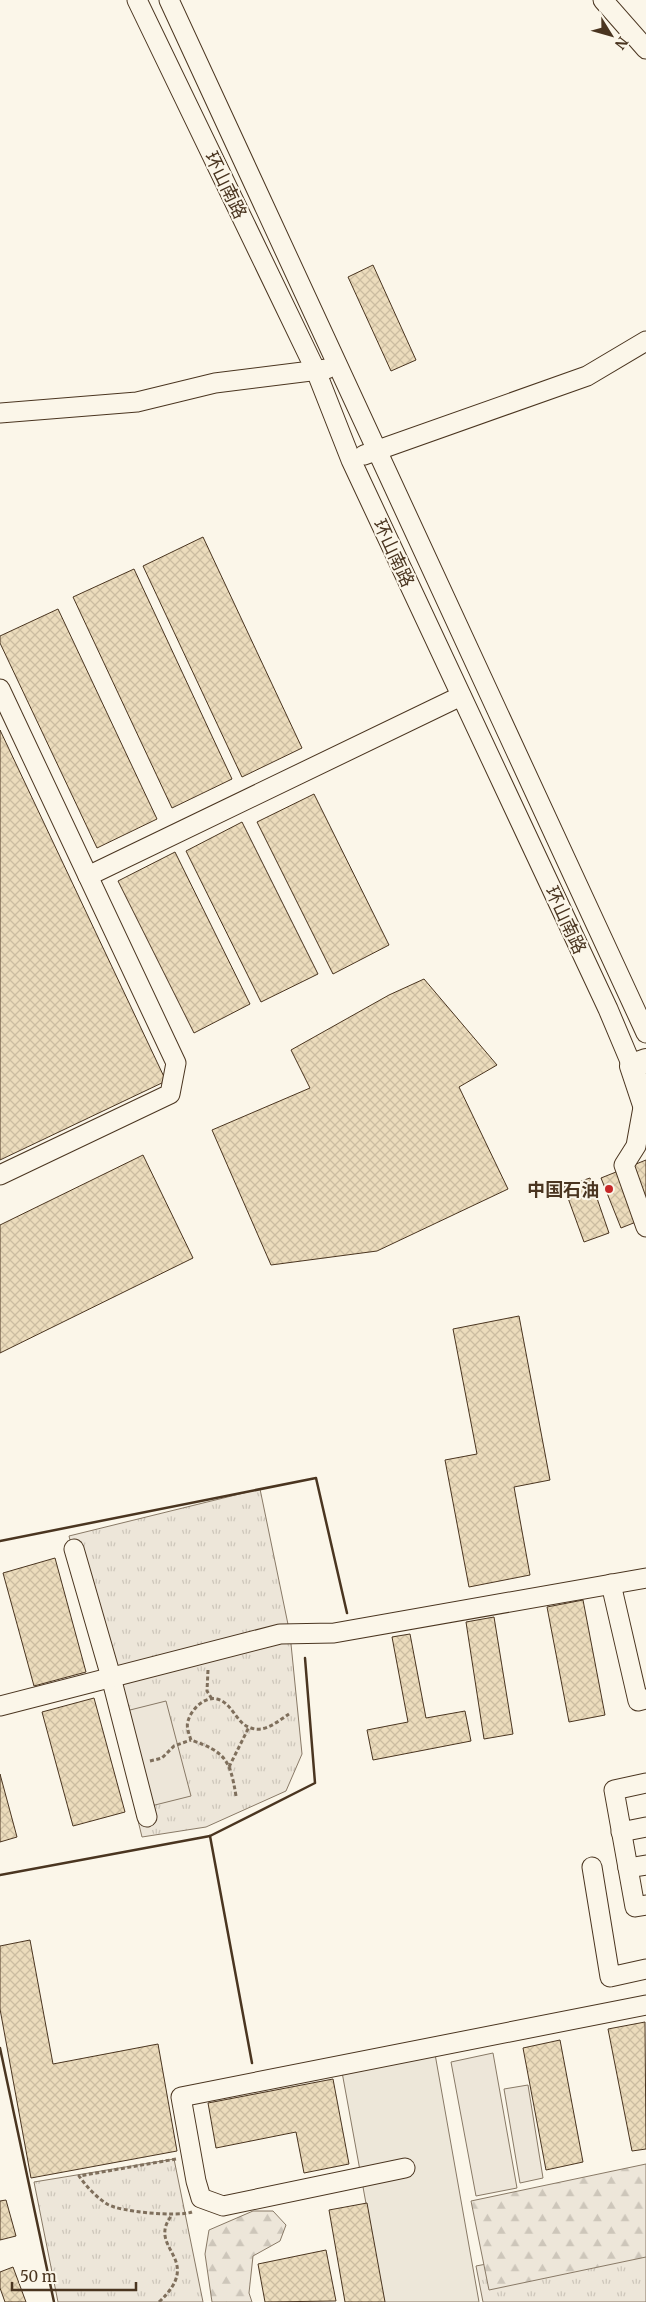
<svg xmlns="http://www.w3.org/2000/svg" width="646" height="2302" viewBox="0 0 646 2302" font-family="Merriweather,'Noto Sans SC',serif">
<style>
.grass{fill:url(#grass-tufts);stroke:#887966}
.forest{fill:url(#forest-firs);stroke:#887966}
.pitch{fill:#ede6d9;stroke:#887966}
.parking{fill:#ede7d9;stroke:#887966}
.building{fill:url(#building-cross-hatch);stroke:#4a3520}
.lines{fill:none;stroke-linecap:round;stroke-linejoin:round}
.minor-casing{stroke:#4a3520;stroke-width:21}
.major-casing{stroke:#4a3520;stroke-width:26}
.path{stroke:#7f6f5c;stroke-width:3;stroke-dasharray:4 2.5;stroke-linecap:butt}
.minor{stroke:#fbf6e9;stroke-width:19}
.major{stroke:#fbf6e9;stroke-width:24}
.wall{stroke:#4a3520;stroke-width:2.5}
.poi-dot{fill:#c62828;stroke:#fbf6e9;stroke-width:2}
.labels{text-anchor:middle;dominant-baseline:central;stroke-width:4;stroke-linejoin:round;paint-order:stroke}
.street-label{font-size:18px;fill:#4a3520;stroke:#fbf6e9}
.poi-label{font-size:18px;font-weight:bold;fill:#4a3520;stroke:#fbf6e9;text-anchor:end}
</style>
<defs>
<pattern id="grass-tufts" width="24" height="20" patternUnits="userSpaceOnUse" patternTransform="scale(1.25)"><rect width="24" height="20" fill="#ede6d9"/><path d="M3 7l-1-3M5 7V3M7 7l1-3M15 17l-1-3M17 17v-4M19 17l1-3" fill="none" stroke="#cdc6ba"/></pattern>
<pattern id="forest-firs" width="22" height="20" patternUnits="userSpaceOnUse" patternTransform="scale(1.25)"><rect width="22" height="20" fill="#ede6d9"/><path d="M5 1l3.5 6h-7zM16 11l3.5 6h-7z" fill="#cdc6ba"/></pattern>
<pattern id="building-cross-hatch" width="8" height="8" patternUnits="userSpaceOnUse" patternTransform="scale(1.25)"><rect width="8" height="8" fill="#ecdcbc"/><path d="M0 0l8 8M0 8l8-8" fill="none" stroke="#ccbda1"/></pattern>
</defs>
<rect width="100%" height="100%" fill="#fbf6e9"/>
<g class="grass">
<path d="M260,1489L290,1634L302,1754L286,1791L206,1827L142,1837L69,1536Z"/>
<path d="M174,2159L203,2302H58L34,2182Z"/>
<path d="M643,2234L646,2252V2302H483L476,2266Z"/>
</g>
<g class="forest">
<path d="M646,2164V2257L489,2290L471,2201Z"/>
<path d="M253,2211H273L286,2225L280,2241L253,2256L249,2293L252,2302H212L205,2254L209,2230Z"/>
</g>
<g class="pitch">
<path d="M166,1701L191,1796L151,1806L126,1711Z"/>
<path d="M493,2053L517,2188L476,2196L451,2062Z"/>
<path d="M528,2085L543,2178L520,2183L504,2089Z"/>
</g>
<path class="parking" d="M435,2054L479,2302H384L342,2072Z"/>
<g class="building">
<path d="M373,265L416,360L391,371L348,277Z"/>
<path d="M203,537L302,748L242,777L143,566Z"/>
<path d="M134,569L232,779L172,808L73,597Z"/>
<path d="M58,609L157,819L97,848L0,643V636Z"/>
<path d="M0,730L166,1081L0,1160Z"/>
<path d="M314,794L389,945L333,974L257,822Z"/>
<path d="M242,822L318,974L261,1002L186,851Z"/>
<path d="M175,852L250,1004L194,1033L118,881Z"/>
<path d="M424,979L497,1065L459,1087L508,1189L377,1251L271,1265L212,1130L310,1088L291,1050L389,995Z"/>
<path d="M143,1155L193,1258L0,1353V1225Z"/>
<path d="M646,1160V1218L621,1228L601,1178Z"/>
<path d="M590,1178L609,1233L584,1242L564,1187Z"/>
<path d="M519,1316L550,1480L514,1487L530,1575L469,1587L445,1460L477,1454L453,1329Z"/>
<path d="M55,1558L86,1672L34,1686L3,1573Z"/>
<path d="M583,1600L605,1715L569,1722L547,1607Z"/>
<path d="M494,1617L513,1734L484,1739L466,1622Z"/>
<path d="M410,1634L426,1718L465,1711L471,1741L373,1760L367,1730L408,1722L392,1637Z"/>
<path d="M94,1698L125,1812L73,1826L42,1712Z"/>
<path d="M0,1774L17,1837L0,1842Z"/>
<path d="M30,1940L53,2064L158,2044L177,2151L31,2178L0,2009V1946Z"/>
<path d="M645,2022L646,2149L632,2151L608,2029Z"/>
<path d="M560,2040L583,2162L546,2170L523,2048Z"/>
<path d="M333,2079L349,2164L304,2173L296,2132L216,2148L208,2103Z"/>
<path d="M6,2200L16,2236L0,2240V2201Z"/>
<path d="M367,2203L385,2302H345L329,2210Z"/>
<path d="M326,2250L336,2301L265,2302L258,2264Z"/>
<path d="M13,2267L26,2302H5L0,2288V2272Z"/>
</g>
<g class="lines">
<defs>
<g id="minor">
<path d="M137,0L316,371L351,460L608,1009L632,1066"/>
<path d="M169,0L646,1033"/>
<path d="M603,0L646,49"/>
<path d="M0,413L137,402L215,383L327,369"/>
<path d="M364,455L587,376L646,341"/>
<path d="M0,689L176,1063L170,1094L0,1175"/>
<path d="M88,876L461,696"/>
<path d="M644,1102L636,1146L624,1165L646,1227"/>
<path d="M74,1549L111,1677L147,1817"/>
<path d="M611,1584L638,1701L646,1699"/>
<path d="M0,1706L280,1634L334,1633L646,1578"/>
<path d="M646,1783L614,1790L635,1907L646,1905"/>
<path d="M621,1832L646,1827"/>
<path d="M592,1867L610,1977L646,1969"/>
<path d="M628,1868L646,1865"/>
<path d="M405,2168L223,2206L201,2198L196,2181L181,2097L646,2005"/>
</g>
<path id="major" d="M646,1061L632,1066L646,1108"/>
</defs>
<use href="#minor" class="minor-casing"/>
<use href="#major" class="major-casing"/>
<g class="path">
<path d="M208,1670L207,1691L212,1699"/>
<path d="M150,1761L162,1758L174,1746L191,1740"/>
<path d="M229,1767L249,1727"/>
<path d="M236,1796C230,1759 225,1752 191,1740C189,1734 186,1727 188,1721C191,1710 204,1696 217,1699C233,1703 236,1724 251,1728C265,1733 278,1721 289,1714"/>
<path d="M176,2159L79,2176C86,2186 96,2197 107,2204C120,2212 177,2217 192,2212"/>
<path d="M159,2302C206,2258 145,2249 172,2215"/>
</g>
<use href="#minor" class="minor"/>
<use href="#major" class="major"/>
<g class="wall">
<path d="M0,1541L316,1478L347,1613"/>
<path d="M210,1836L252,2063"/>
<path d="M0,1875L210,1836L315,1783L305,1658"/>
<path d="M0,2048L54,2302"/>
</g>
</g>
<circle class="poi-dot" cx="609" cy="1189" r="5"/>
<g class="labels">
<g class="street-label">
<text transform="translate(226 185) rotate(64)">环山南路</text>
<text transform="translate(394 553) rotate(65)">环山南路</text>
<text transform="translate(566 920) rotate(65)">环山南路</text>
</g>
<g class="poi-label">
<text x="599" y="1189">中国石油</text>
</g>
</g>
<g transform="translate(611 35) rotate(127)" stroke="#fbf6e9" stroke-width="4" paint-order="stroke">
<path d="M0-4L9 19L0 12L-9 19Z" fill="#4a3520"/>
<text y="-8" font-size="14" font-weight="bold" text-anchor="middle" fill="#4a3520">N</text>
</g>
<path d="M12 2282v8h124v-8" fill="none" stroke="#4a3520" stroke-width="2.5"/>
<text x="20" y="2282" font-size="15" fill="#4a3520" stroke="#fbf6e9" stroke-width="4" paint-order="stroke">50 m</text>
</svg>
